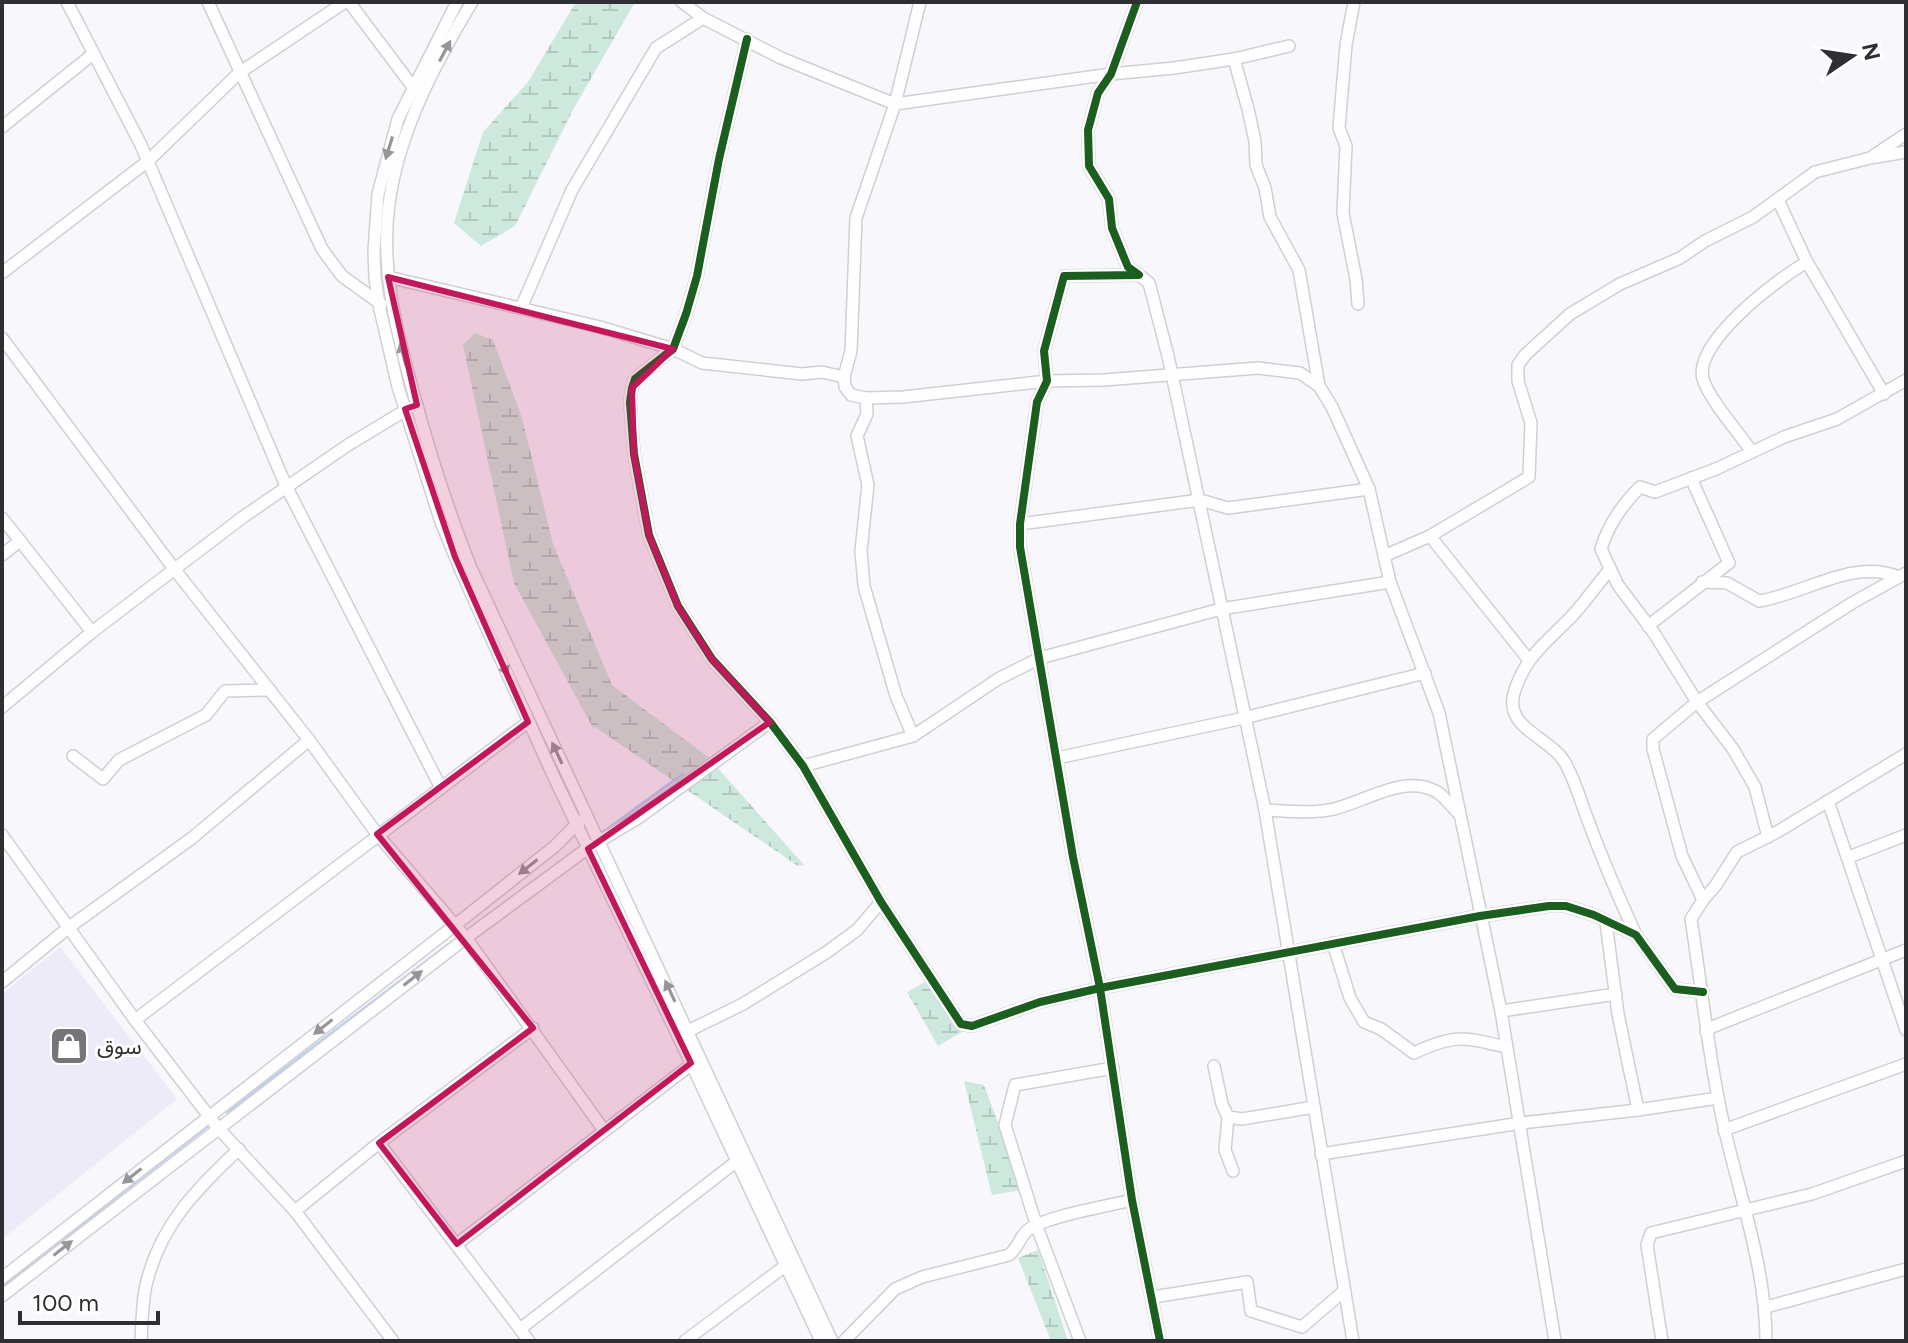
<svg xmlns="http://www.w3.org/2000/svg" width="1908" height="1343" viewBox="0 0 1908 1343" font-family="Figtree,'Noto Sans Arabic',sans-serif">
<style>
.built{fill:#ecebf7}
.wetland{fill:url(#wetland-marsh)}
.lines{fill:none;stroke-linecap:round;stroke-linejoin:round}
.stream{stroke:#bad1f6;stroke-width:3}
.minor-casing{stroke:#d0d0d4;stroke-width:14}
.minor{stroke:#fefeff;stroke-width:11}
.cycleway-casing{stroke:#fff;stroke-width:13}
.cycleway{stroke:#1b5e20;stroke-width:8}
.oneway{fill:#969699}
.marked{fill:#c2185b;fill-opacity:0.2;stroke:#c2185b;stroke-width:6;stroke-linejoin:round}
.labels{text-anchor:middle;dominant-baseline:central;stroke-width:6;stroke-linejoin:round;paint-order:stroke}
.poi-label{font-size:22px;fill:#2f2f33;stroke:#fff;text-anchor:start}
</style>
<defs>
<pattern id="wetland-marsh" width="20" height="14" patternUnits="userSpaceOnUse" patternTransform="scale(2)"><rect width="20" height="14" fill="#cde9dd"/><path d="M1 5h8M5 5V1M11 12h8M15 12V8" fill="none" stroke="#b0c8be"/></pattern>
</defs>
<rect width="100%" height="100%" fill="#f7f7fc"/>
<path class="built" d="M60,947L177,1099L2,1239V994Z"/>
<g class="wetland">
<path d="M576,2H635L574,108L515,226L481,246L454,223L483,132L528,82Z"/>
<path d="M475,333L493,340L522,418L553,544L612,685L708,757L804,865L798,866L595,727L593,728L514,583L463,345Z"/>
<path d="M927,981L962,1032L938,1046L907,992Z"/>
<path d="M964,1081L984,1085L1023,1190L992,1195Z"/>
<path d="M1038,1250L1068,1341H1051L1018,1258Z"/>
</g>
<g class="lines">
<g class="stream">
<path d="M602,833L683,774"/>
<path d="M227,1112L448,945"/>
<path d="M2,1286L209,1125"/>
</g>
<defs>
<g id="minor">
<path d="M67,2L141,145L286,486L441,788"/>
<path d="M208,2L322,249L342,276L381,304"/>
<path d="M349,2L413,87"/>
<path d="M457,2L398,119L378,194L374,251L375,278L379,305L398,387L441,522L462,573L552,773L691,1063L821,1341"/>
<path d="M472,2C436,62 401,127 390,197C379,265 396,330 414,395C430,454 448,511 471,568L832,1341"/>
<path d="M682,2L703,18L781,58L895,104L1111,74L1174,68L1234,59L1289,46"/>
<path d="M1137,2L1111,74L1098,93L1088,130L1089,166L1109,199L1112,228L1123,255L1128,267L1139,275L1064,276L1044,351L1047,381L1037,402L1020,524V547L1073,857L1100,988L1132,1200L1160,1341"/>
<path d="M1354,2L1346,45L1339,128L1346,146L1343,213L1356,279L1358,304"/>
<path d="M747,39L719,159L697,276L686,314L673,349L635,379L632,388L630,402L634,454L649,535L678,606L712,659L770,722L803,766L881,902L961,1024L972,1026L1040,1002L1100,988L1480,916L1549,906H1566L1594,915L1636,935L1675,989L1703,992"/>
<path d="M1234,59L1248,109L1255,141L1256,165L1265,188L1270,217L1299,270L1319,386L1332,407L1369,489L1390,582L1439,713L1501,1011L1555,1341"/>
<path d="M2,127L93,54"/>
<path d="M1873,156L1906,134"/>
<path d="M1778,200L1807,262L1884,394"/>
<path d="M2,273L148,161L239,73L345,2"/>
<path d="M1139,275L1149,283L1168,356L1265,810L1353,1341"/>
<path d="M388,277L600,327L673,349L702,363L802,374L822,372L844,377L845,387L851,395L866,398L903,397L1047,381L1104,380L1258,368L1300,373L1319,386"/>
<path d="M521,308L572,190L656,48L703,18"/>
<path d="M2,338L175,570L309,740L377,834L466,938L603,1129"/>
<path d="M844,377L851,351L856,218L895,104L920,2"/>
<path d="M866,398L867,414L857,436L868,485L861,551L864,586L896,696L913,736"/>
<path d="M1752,452C1739,433 1709,399 1703,379C1693,342 1779,278 1807,262"/>
<path d="M2,518L92,632"/>
<path d="M1020,524L1200,500L1228,508L1369,489"/>
<path d="M1430,536L1528,659"/>
<path d="M2,555L20,541"/>
<path d="M1384,556L1430,536L1529,477L1531,423L1518,381V365L1525,355L1570,314L1620,284L1680,258L1705,241L1753,217L1815,172L1870,158L1906,152"/>
<path d="M1610,569C1597,585 1585,602 1572,616C1547,642 1525,656 1514,693C1504,728 1549,737 1564,761C1575,779 1581,803 1589,823C1603,861 1619,898 1636,935"/>
<path d="M1702,582L1727,583L1759,601C1806,594 1851,558 1899,577"/>
<path d="M1648,626L1729,563L1691,478"/>
<path d="M2,707L92,632L243,517L348,445L411,407"/>
<path d="M73,756L103,779L119,760L206,715L225,691L270,690"/>
<path d="M1057,758L1244,718L1425,673"/>
<path d="M803,766L913,736L998,679L1040,658L1221,609L1390,582"/>
<path d="M1828,801L1906,1030"/>
<path d="M1265,810C1288,811 1311,814 1334,809C1364,802 1406,773 1437,792C1445,797 1452,807 1459,814"/>
<path d="M2,835L135,1020L528,722"/>
<path d="M1768,837L1755,787L1733,749L1697,702L1654,633L1618,585L1601,549C1608,525 1622,505 1640,487L1655,492L1716,469L1784,437L1837,419L1906,380"/>
<path d="M1849,857L1906,835"/>
<path d="M1703,900L1716,885L1737,852L1777,832L1906,754"/>
<path d="M1606,923L1618,1014L1638,1110"/>
<path d="M1333,943L1350,998L1364,1022L1381,1029L1414,1053C1453,1034 1465,1037 1506,1047"/>
<path d="M2,982L68,928L192,838L309,740"/>
<path d="M1501,1011L1616,994"/>
<path d="M135,1020L218,1128L295,1211L393,1341"/>
<path d="M688,1031L743,1004L827,952L857,930L881,902"/>
<path d="M1706,1032L1712,1027L1906,950"/>
<path d="M1214,1066L1222,1104L1228,1117L1242,1119L1314,1107"/>
<path d="M1228,1117L1225,1150L1233,1171"/>
<path d="M1724,1130L1906,1064"/>
<path d="M379,1143L529,1341"/>
<path d="M1321,1154L1521,1123L1638,1110L1718,1098"/>
<path d="M295,1211L379,1143L533,1028"/>
<path d="M457,1244L697,1060"/>
<path d="M2,1278L454,926L554,847L580,821"/>
<path d="M2,1296L466,938L588,848L638,818L770,722"/>
<path d="M1153,1297L1247,1282L1251,1311L1302,1327L1344,1291"/>
<path d="M1766,1307L1906,1269"/>
<path d="M520,1329L737,1161"/>
<path d="M141,1341C142,1323 142,1303 146,1285C160,1225 196,1190 239,1149"/>
<path d="M685,1341L785,1266"/>
<path d="M844,1341L895,1289L922,1277L1009,1255C1019,1247 1020,1236 1028,1230C1046,1216 1108,1206 1132,1200"/>
<path d="M1080,1341L1037,1227L1005,1125L1015,1085L1113,1068"/>
<path d="M1662,1341L1647,1245L1651,1233L1812,1194L1906,1161"/>
<path d="M1766,1341C1766,1270 1741,1200 1725,1131C1709,1061 1702,990 1691,919L1703,900L1682,856L1653,749V739L1697,702L1852,603L1906,573"/>
</g>
</defs>
<use href="#minor" class="minor-casing"/>
<use href="#minor" class="minor"/>
<defs>
<g id="cycleway">
<path d="M1137,2L1111,74L1098,93L1088,130L1089,166L1109,199L1112,228L1123,255L1128,267L1139,275L1064,276L1044,351L1047,381L1037,402L1020,524V547L1073,857L1100,988L1132,1200L1160,1341"/>
<path d="M747,39L719,159L697,276L686,314L673,349L635,379L632,388L630,402L634,454L649,535L678,606L712,659L770,722L803,766L881,902L961,1024L972,1026L1040,1002L1100,988L1480,916L1549,906H1566L1594,915L1636,935L1675,989L1703,992"/>
</g>
</defs>
<use href="#cycleway" class="cycleway-casing"/>
<use href="#cycleway" class="cycleway"/>
</g>
<defs><path id="oneway-solid" d="M-6-.8H1V-3.2L6.5 0L1 3.2V.8H-6Z" transform="scale(2)"/></defs>
<g class="oneway">
<use href="#oneway-solid" transform="translate(445 51) rotate(-62)"/>
<use href="#oneway-solid" transform="translate(389 148) rotate(107)"/>
<use href="#oneway-solid" transform="translate(403 354) rotate(-105)"/>
<use href="#oneway-solid" transform="translate(503 665) rotate(66)"/>
<use href="#oneway-solid" transform="translate(557 753) rotate(-115)"/>
<use href="#oneway-solid" transform="translate(528 867) rotate(142)"/>
<use href="#oneway-solid" transform="translate(413 978) rotate(-38)"/>
<use href="#oneway-solid" transform="translate(670 991) rotate(-115)"/>
<use href="#oneway-solid" transform="translate(323 1027) rotate(142)"/>
<use href="#oneway-solid" transform="translate(132 1176) rotate(142)"/>
<use href="#oneway-solid" transform="translate(63 1248) rotate(-38)"/>
</g>
<path class="marked" d="M388,277L673,349L632,388L634,454L649,535L678,606L712,659L770,722L588,849L691,1063L457,1244L379,1143L533,1028L377,834L528,722L455,557L405,409L417,405Z"/>
<defs>
<symbol id="shop-square" viewBox="-11 -11 22 22"><rect x="-9" y="-9" width="18" height="18" rx="4" fill="#757579" stroke="#fff"/><path d="M-5-2.5h2.3a2.7 3.5 0 0 1 5.4 0H5L5.5 6h-11ZM-1.5-2.5h3a1.5 2.3 0 0 0-3 0Z" fill="#fff"/></symbol>
</defs>
<g fill-rule="evenodd">
<use href="#shop-square" x="47" y="1024" width="44" height="44"/>
</g>
<g class="labels">
<g class="poi-label">
<text x="97" y="1046">سوق</text>
</g>
</g>
<rect width="1908" height="1343" fill="none" stroke="#2f2f33" stroke-width="8"/>
<g transform="translate(1852 56) rotate(77)" stroke="#ffffff" stroke-width="6" paint-order="stroke">
<path d="M0-6L14 30L0 20L-14 30Z" fill="#2f2f33"/>
<text y="-12" font-size="22" font-weight="bold" text-anchor="middle" fill="#2f2f33">N</text>
</g>
<path d="M20 1311v12h138v-12" fill="none" stroke="#2f2f33" stroke-width="4"/>
<text x="32" y="1311" font-size="24" fill="#2f2f33" stroke="#ffffff" stroke-width="6" paint-order="stroke">100 m</text>
</svg>
